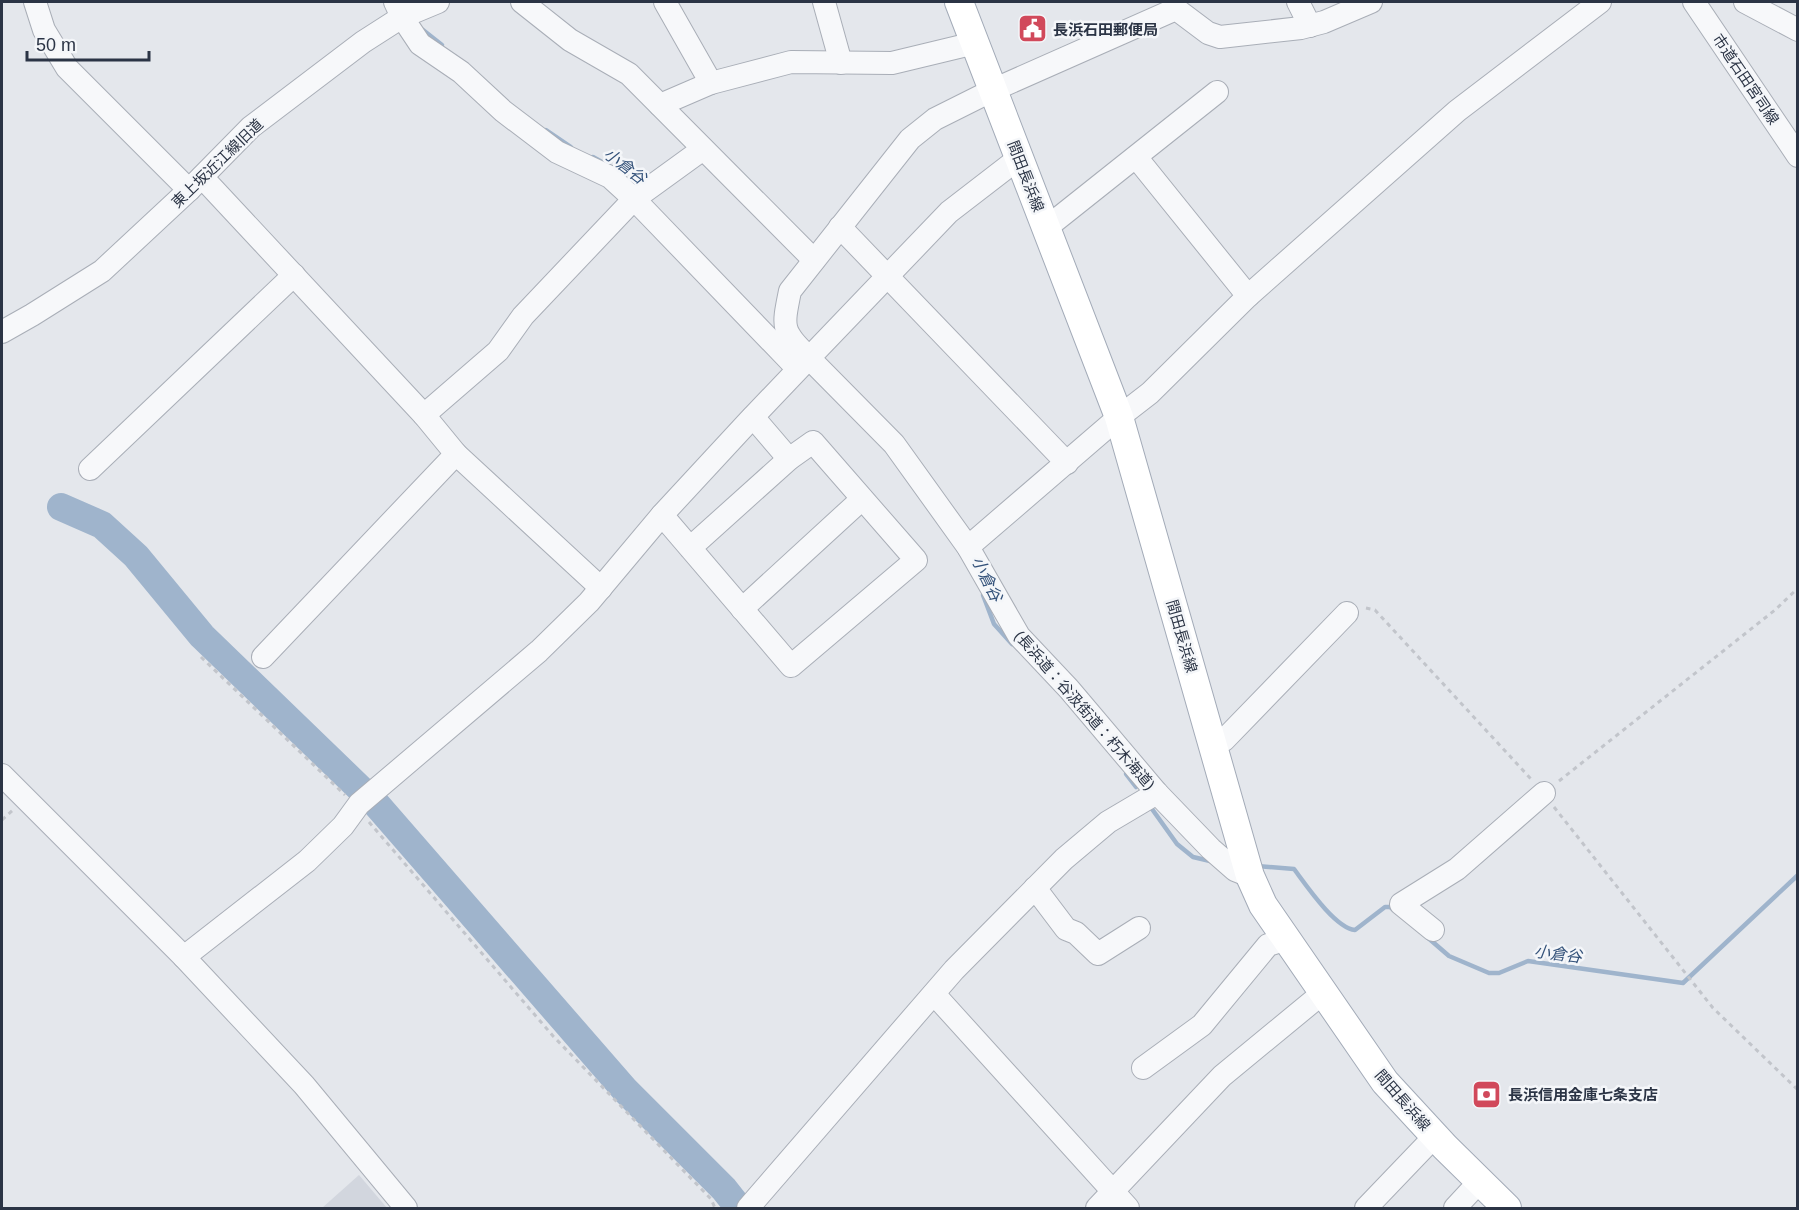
<svg xmlns="http://www.w3.org/2000/svg" width="1799" height="1210" viewBox="0 0 1799 1210" font-family="Arial,'Noto Sans JP',sans-serif">
<style>
.built{fill:#d2d6de}
.lines{fill:none;stroke-linecap:round;stroke-linejoin:round}
.stream{stroke:#9fb4cc;stroke-width:4.5}
.river{stroke:#9fb4cc;stroke-width:28}
.minor-casing{stroke:#a9aeb7;stroke-width:24}
.major-casing{stroke:#a3abb8;stroke-width:30}
.path{stroke:#c2c5cb;stroke-width:3;stroke-dasharray:4.5 4.5;stroke-linecap:butt}
.minor{stroke:#f7f8fa;stroke-width:22}
.major{stroke:#fff;stroke-width:28}
.labels{text-anchor:middle;dominant-baseline:central;stroke-width:5;stroke-linejoin:round;paint-order:stroke}
.poi-label{font-size:15px;font-weight:bold;fill:#2b3445;stroke:#f4f6f9;text-anchor:start}
.street-label{font-size:15px;fill:#2b3445;stroke:#f4f6f9}
.water-label{font-size:16px;font-style:italic;fill:#34527a;stroke:#f4f6f9}
</style>
<rect width="100%" height="100%" fill="#e4e7ec"/>
<path class="built" d="M359,1175L387,1208H322Z"/>
<g class="lines">
<g class="stream">
<path d="M423,30L442,45"/>
<path d="M546,130L571,147"/>
<path d="M593,157L611,167"/>
<path d="M983,595L994,624L1012,644"/>
<path d="M1126,774L1136,787"/>
<path d="M1152,809L1177,844L1193,857L1210,861"/>
<path d="M1257,866L1294,869C1306,885 1335,928 1355,930L1385,907H1390L1395,911"/>
<path d="M1427,937L1449,956L1489,973H1499L1528,961L1683,983L1798,875"/>
</g>
<path class="river" d="M61,507L102,525L136,556L202,636L377,805L625,1090L724,1189L739,1208"/>
<defs>
<g id="minor">
<path d="M35,2L44,30L67,68L189,190"/>
<path d="M395,2L402,17L420,44L461,72L503,111L557,152L610,177L634,199L795,366"/>
<path d="M522,2L570,40L629,74L814,260"/>
<path d="M665,2L711,83"/>
<path d="M824,2L841,63"/>
<path d="M1298,2L1310,26"/>
<path d="M1694,2L1798,156"/>
<path d="M1745,2L1798,30"/>
<path d="M660,105L711,83L791,62L892,63L975,43"/>
<path d="M1136,157L1248,296"/>
<path d="M1019,158L949,212L809,358L894,444L968,547L1019,636L1069,689L1157,793L1211,849L1235,870L1250,876"/>
<path d="M202,177L424,415L456,454L601,588"/>
<path d="M840,227L1067,463"/>
<path d="M1046,228L1217,92"/>
<path d="M2,332L32,315L102,271L189,190L251,127L363,42L402,17L438,2"/>
<path d="M424,415L498,351L523,316L634,199L703,149"/>
<path d="M753,417L789,459"/>
<path d="M90,469L294,275"/>
<path d="M662,515L791,666L916,560L813,442L789,459L690,548"/>
<path d="M968,547L1119,417L1150,393L1248,296L1457,111L1600,2"/>
<path d="M742,609L862,499"/>
<path d="M263,657L456,454"/>
<path d="M1213,745L1224,740L1347,613"/>
<path d="M2,775L184,957L304,1085L406,1208"/>
<path d="M1035,888L1066,929L1076,933L1098,954L1139,928"/>
<path d="M1433,930L1401,904L1457,869L1544,793"/>
<path d="M184,957L307,861L343,826L359,804L539,651L589,602L662,515L749,421L809,358C782,330 782,330 790,291L910,139L935,119L993,90L1176,9L1208,33L1220,37L1301,28L1324,22L1371,2"/>
<path d="M934,994L1128,1208"/>
<path d="M1143,1068L1202,1025L1268,945L1287,939"/>
<path d="M748,1208L954,970L1064,859L1108,822L1157,793"/>
<path d="M1097,1208L1222,1076L1324,992"/>
<path d="M1366,1208L1435,1136"/>
<path d="M1455,1208L1480,1181"/>
</g>
<path id="major" d="M959,2L1119,417L1250,876L1263,905L1385,1082L1445,1147L1507,1208"/>
</defs>
<use href="#minor" class="minor-casing"/>
<use href="#major" class="major-casing"/>
<g class="path">
<path d="M1366,608L1375,610L1531,779"/>
<path d="M201,657L345,795"/>
<path d="M1559,781L1775,610L1798,588"/>
<path d="M1554,807L1713,1008L1798,1090"/>
<path d="M2,820L13,810"/>
<path d="M369,822L553,1036L711,1199L715,1208"/>
</g>
<use href="#minor" class="minor"/>
<use href="#major" class="major"/>
</g>
<defs>
<symbol id="civic-square" viewBox="-11 -11 22 22"><rect x="-9" y="-9" width="18" height="18" rx="4" fill="#d1495b" stroke="#f4f6f9"/><path d="M-.6-6.5H3V-4.5H.6V-3L4-1V1h2V6H-6V1h2V-1L-.6-3ZM-1.2 2.5V6h2.4V2.5Z" fill="#fff"/></symbol>
<symbol id="bank-square" viewBox="-11 -11 22 22"><rect x="-9" y="-9" width="18" height="18" rx="4" fill="#d1495b" stroke="#f4f6f9"/><path d="M-6-4H6V4H-6ZM0-2.3a2.3 2.3 0 1 0 0 4.6a2.3 2.3 0 1 0 0-4.6Z" fill="#fff"/></symbol>
</defs>
<g fill-rule="evenodd">
<use href="#civic-square" x="1016" y="12" width="33" height="33"/>
<use href="#bank-square" x="1470" y="1078" width="33" height="33"/>
</g>
<g class="labels">
<g class="poi-label">
<text x="1053" y="29">長浜石田郵便局</text>
<text x="1508" y="1094">長浜信用金庫七条支店</text>
</g>
<g class="street-label">
<text transform="translate(1746 79) rotate(56)">市道石田宮司線</text>
<text transform="translate(217 163) rotate(-44)">東上坂近江線旧道</text>
<text transform="translate(1026 176) rotate(69)">間田長浜線</text>
<text transform="translate(1182 636) rotate(74)">間田長浜線</text>
<text transform="translate(1085 710) rotate(49)">(長浜道：谷汲街道：朽木海道)</text>
<text transform="translate(1403 1100) rotate(49)">間田長浜線</text>
</g>
<g class="water-label">
<text transform="translate(625 166) rotate(37)">小倉谷</text>
<text transform="translate(987 579) rotate(64)">小倉谷</text>
<text transform="translate(1558 954) rotate(7)">小倉谷</text>
</g>
</g>
<rect width="1799" height="1210" fill="none" stroke="#2b3445" stroke-width="6"/>
<path d="M27 51v9h122v-9" fill="none" stroke="#2b3445" stroke-width="3"/>
<text x="36" y="51" font-size="18" fill="#2b3445" stroke="#f4f6f9" stroke-width="4.5" paint-order="stroke">50 m</text>
</svg>
